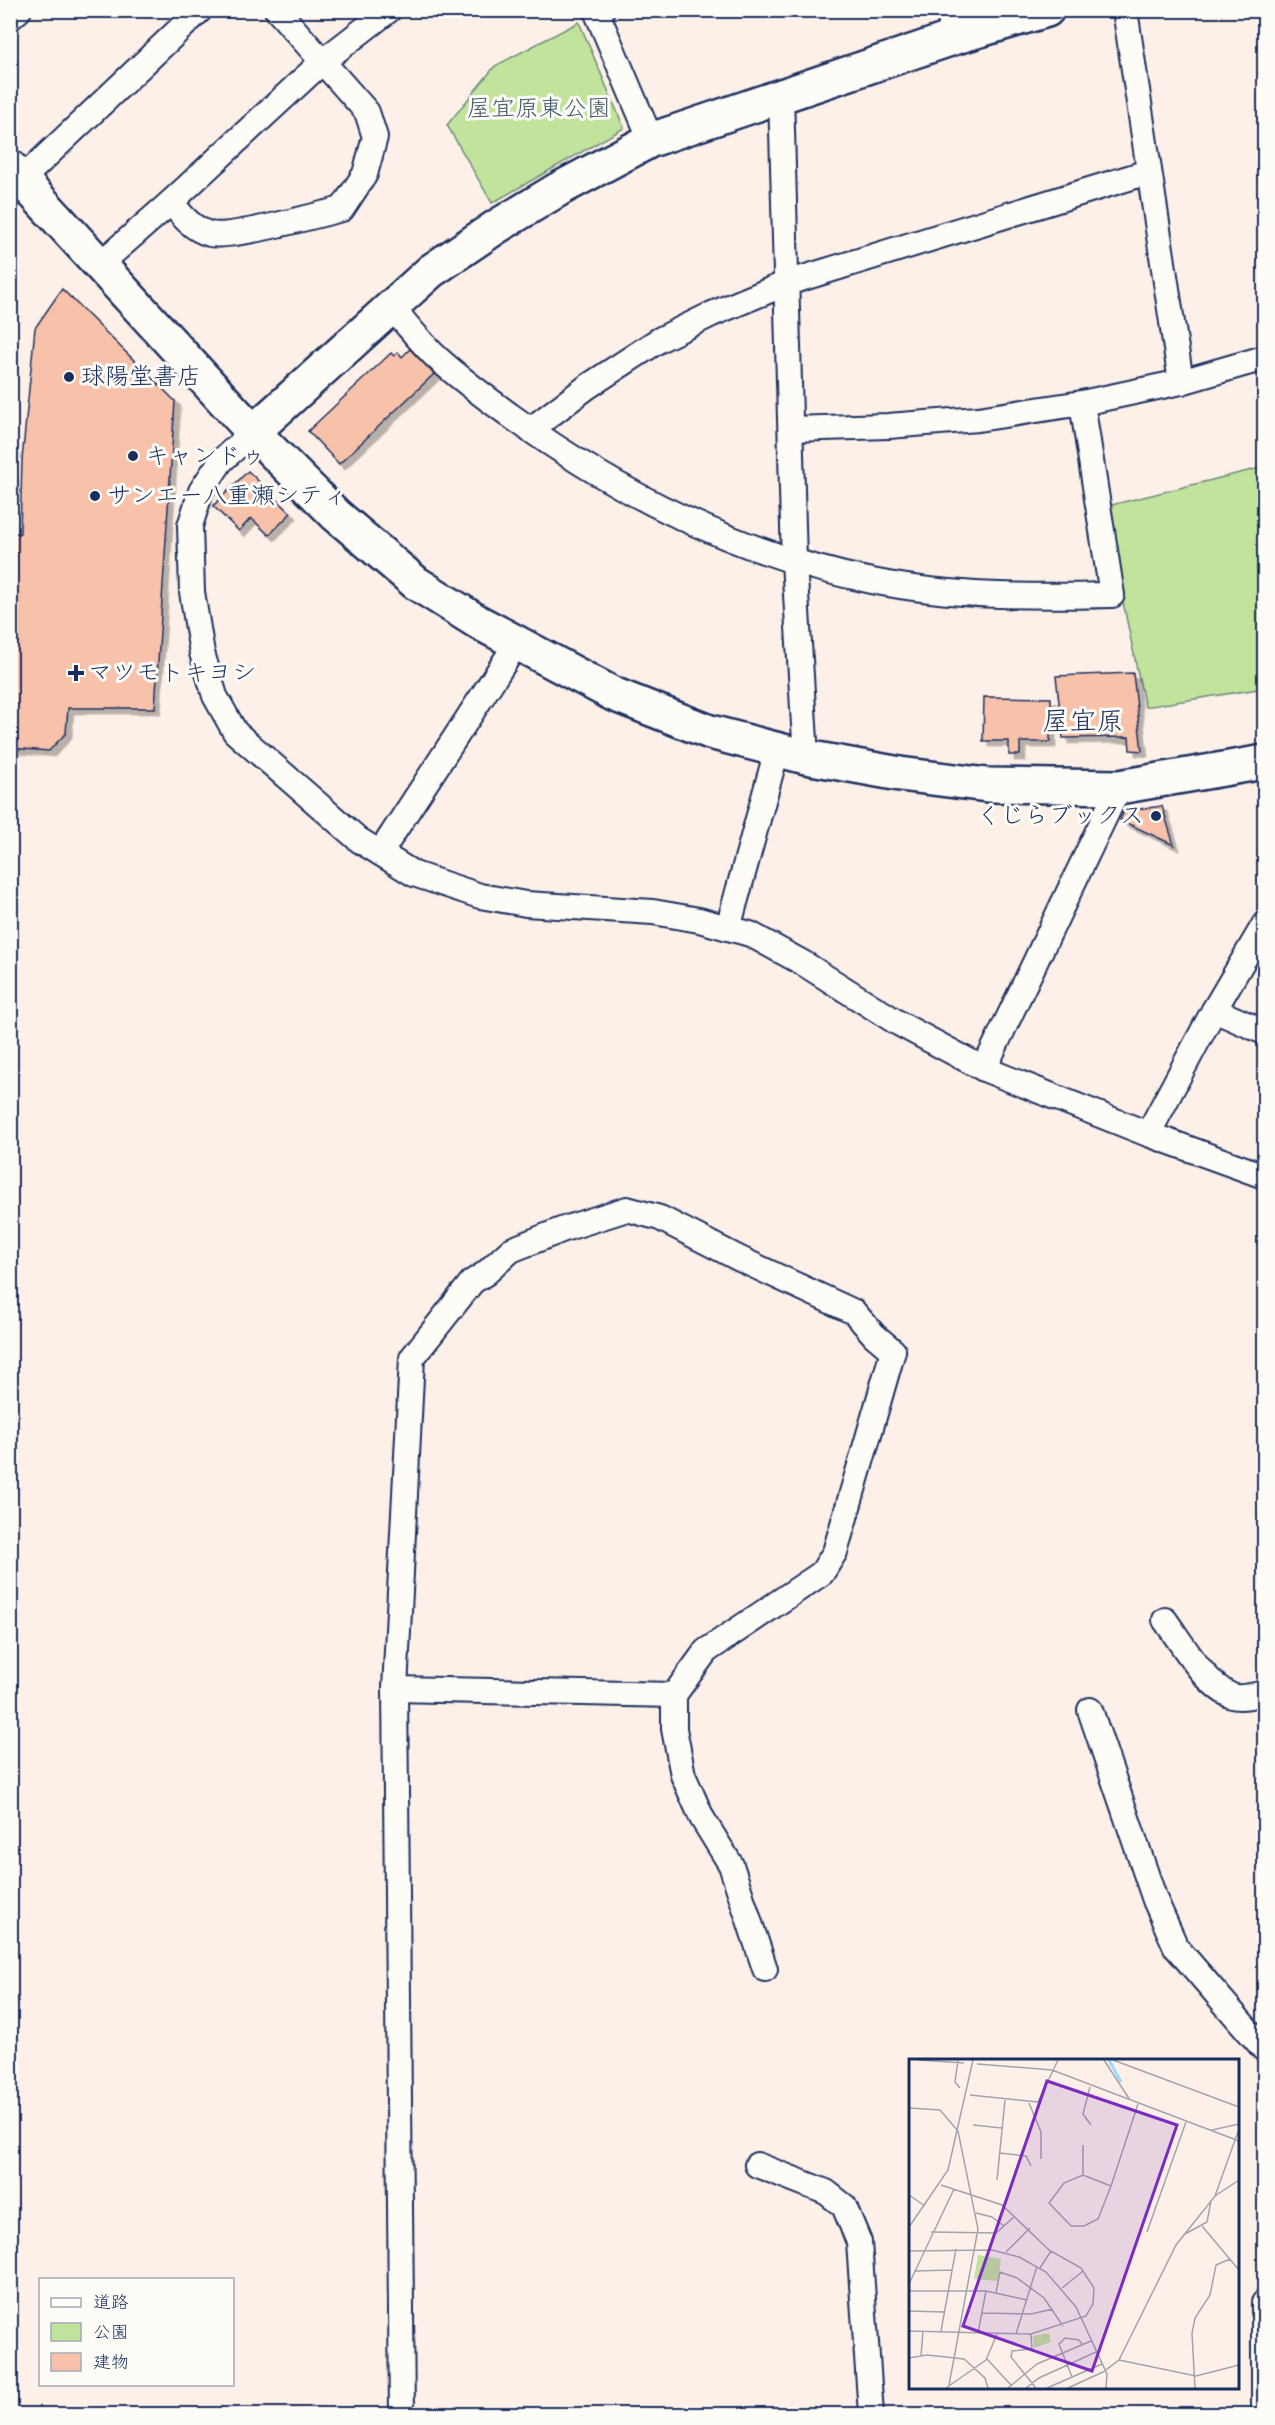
<svg xmlns="http://www.w3.org/2000/svg" width="1275" height="2425" viewBox="0 0 1275 2425" font-family="Mynerve,'Klee One',sans-serif">
<style>
.green{fill:#c2e39c;stroke:#6e897d;stroke-width:1.5}
.building{fill:#f8c2aa;stroke:#1b2f5e;stroke-width:1.5;filter:url(#shadow)}
.lines{fill:none;stroke-linecap:round;stroke-linejoin:round}
.street-casing{stroke:#1b2f5e;stroke-width:28}
.secondary-casing{stroke:#1b2f5e;stroke-width:38}
.street{stroke:#fdfcf7;stroke-width:24}
.secondary{stroke:#fdfcf7;stroke-width:33}
.poi-dot{fill:#1b2f5e;stroke:#fdfcf7;stroke-width:2}
.labels{text-anchor:middle;dominant-baseline:central;stroke-width:6;stroke-linejoin:round;paint-order:stroke}
.park-label{font-size:24px;fill:#455c6e;stroke:#fdfcf7}
.poi-label{font-size:24px;fill:#1b2f5e;stroke:#fdfcf7;text-anchor:start}
.quarter-label{font-size:27px;fill:#1b2f5e;stroke:#fdfcf7}
.inset-river{fill:none;stroke:#9cdafe;stroke-width:3}
.inset-road{fill:none;stroke:#a2a3b1;stroke-width:1.5}
.view{fill:#7b2cbf;fill-opacity:0.15;stroke:#7b2cbf;stroke-width:3}
.inset-edge{fill:none;stroke:#1b2f5e;stroke-width:3}
</style>
<defs>
<filter id="shadow"><feDropShadow dx="5.5" dy="5.5" stdDeviation="0" flood-color="#0004"/></filter>
</defs>
<rect width="100%" height="100%" fill="#fcf0e8"/>
<filter id="ink" filterUnits="userSpaceOnUse"><feTurbulence type="fractalNoise" baseFrequency=".0167" numOctaves="2"/><feDisplacementMap in="SourceGraphic" scale="12" xChannelSelector="R" yChannelSelector="G"/><feConvolveMatrix kernelMatrix="1 2 1 2 8 2 1 2 1" color-interpolation-filters="sRGB"/></filter>
<g filter="url(#ink)">
<g class="green">
<path d="M579,22L624,128L492,203L447,125L495,66Z"/>
<path d="M1264,467V688L1145,707L1103,507Z"/>
</g>
<g class="building">
<path d="M62,289L175,401L155,708H68L66,733L49,751L10,748V533H20L22,460L35,328Z"/>
<path d="M410,349L434,374L339,464L308,431L391,353L394,356L398,352L402,357Z"/>
<path d="M248,471L291,513L269,535L251,518L239,531L213,506Z"/>
<path d="M1133,673L1142,751L1130,750L1129,737L1063,738L1056,676Z"/>
<path d="M984,697L1051,698L1050,742H1020V755H1009V741H983Z"/>
<path d="M1162,806L1174,845L1120,820L1124,811Z"/>
</g>
<g class="lines">
<defs>
<g id="street">
<path d="M602,10L597,13L651,140"/>
<path d="M949,10L953,38"/>
<path d="M1125,10L1181,382"/>
<path d="M10,18L19,10"/>
<path d="M781,94L794,562L806,757"/>
<path d="M22,179L200,10"/>
<path d="M171,202C182,216 192,229 210,234C230,239 317,215 342,209L365,174L375,137L367,112L277,10"/>
<path d="M100,264L171,202L323,61L389,10"/>
<path d="M391,307C405,322 418,339 433,354C457,377 485,397 511,416C618,494 742,555 872,581C951,597 1032,597 1112,595L1082,403"/>
<path d="M791,429L888,426L978,419L1082,403L1181,382L1264,358"/>
<path d="M530,430L587,387L659,340L712,314L787,283L1148,172"/>
<path d="M253,432L221,461L201,491L190,526L192,592L202,653L215,696L235,732L359,840L414,874L480,896L526,904L653,912L699,920L750,934L803,963L898,1023L984,1069L1148,1134L1264,1176"/>
<path d="M380,853L517,643"/>
<path d="M728,928L777,750"/>
<path d="M1214,1010L1264,1032"/>
<path d="M984,1069L1119,787"/>
<path d="M1148,1134L1214,1010L1264,925"/>
<path d="M1165,1620C1181,1642 1206,1686 1232,1696C1240,1699 1256,1695 1264,1693"/>
<path d="M395,1689L674,1695"/>
<path d="M1090,1710L1155,1900L1176,1947L1264,2049"/>
<path d="M757,2165L826,2192L844,2206L859,2242L871,2414"/>
<path d="M402,2414L395,1689L412,1358L472,1282L486,1273L511,1250L564,1229L627,1209L660,1218L740,1259L854,1312L874,1335L893,1351L835,1552L822,1573L706,1651L674,1695V1729L683,1775L702,1818L731,1865L765,1969"/>
<path d="M1264,2414V2303"/>
</g>
<g id="secondary">
<path d="M10,167L253,432L336,515L416,583L478,622L613,694L710,732L806,757L900,774L987,785L1119,787L1264,762"/>
<path d="M253,432L431,271L496,227L559,189L651,140L953,38L1047,10"/>
</g>
</defs>
<use href="#street" class="street-casing"/>
<use href="#secondary" class="secondary-casing"/>
<use href="#street" class="street"/>
<use href="#secondary" class="secondary"/>
</g>
</g>
<g class="poi-dot">
<circle cx="69" cy="377" r="6"/>
<circle cx="133" cy="456" r="6"/>
<circle cx="95" cy="496" r="6"/>
<path d="M73 664h6v6h6v6h-6v6h-6v-6h-6v-6h6z"/>
<circle cx="1156" cy="816" r="6"/>
</g>
<g class="labels">
<g class="park-label">
<text x="539" y="109">屋宜原東公園</text>
</g>
<g class="poi-label">
<text x="81" y="377">球陽堂書店</text>
<text x="145" y="456">キャンドゥ</text>
<text x="107" y="496">サンエー八重瀬シティ</text>
<text x="88" y="673">マツモトキヨシ</text>
<text x="1144" y="816" text-anchor="end">くじらブックス</text>
</g>
<g class="quarter-label">
<text x="1083" y="722">屋宜原</text>
</g>
</g>
<g transform="translate(909 2059)">
<rect width="330" height="330" fill="#fcf0e8"/>
<path d="M69,196L92,200L89,222L65,220ZM140,274L142,283L125,289L124,277Z" fill="#c2e39c"/>
<path class="inset-river" d="M200,1L212,23"/>
<path class="inset-road" d="M9,1L55,4M49,1L46,23L51,29M195,1L221,41M204,1L330,48M68,5L143,11L330,82M181,28L174,55L182,66M61,36L129,43L149,1M120,44L132,73V100M0,49L31,51L49,72L69,170L40,326M64,66L93,69M303,71L330,65M90,94L117,97L122,107M174,116V86M88,121L96,41M202,127L174,116L155,124L140,144L162,167H175L189,160L202,127L229,45M0,136L16,147M306,137L330,70M67,154L83,158L95,167M293,167L330,211M0,168L39,111L64,1M22,173L87,174L106,157M238,173L277,63M276,175L298,163L302,142M0,192L83,191L110,198L137,213L167,248L198,315L197,329M97,193L121,169M131,209L142,192M5,212L43,211M0,225L45,130M153,229L174,212M0,232H77L118,241M87,233L91,213L108,219L135,239L154,267M0,252L36,253M73,254L122,255L144,250M0,272L122,275L177,257L184,245L185,229L172,209L140,191L93,146L32,126M32,272L47,190M69,274L77,232M107,275L128,207M122,275L123,290L103,292L102,298L127,329M12,297L14,272M0,299L18,296L55,300L76,319L79,329M78,300L102,326M210,301L287,317L330,306M163,318L150,285L156,279L170,281L173,285M37,329L77,301L88,275M99,329L128,305L182,282M117,329L130,319L187,293M138,329L193,305M159,329L194,313L210,301L267,186L306,137L330,121M286,329L283,274L286,259L301,236L307,206L321,200"/>
<path class="view" d="M138,22L268,66L183,312L54,267Z"/>
<rect width="330" height="330" class="inset-edge"/>
</g>
<rect width="1275" height="2425" fill="none" stroke="#fdfcf7" stroke-width="36"/>
<rect x="18" y="18" width="1239" height="2389" fill="none" stroke="#1b2f5e" stroke-width="2" filter="url(#ink)"/>
<rect x="39" y="2278" width="195" height="108" fill="#fdfcf7" stroke="#a3aaba" stroke-width="1.5"/>
<rect x="51" y="2298" width="30" height="9" fill="#fdfcf7" stroke="#a3aaba" stroke-width="1.5"/>
<text x="93" y="2308" font-size="18" fill="#1b2f5e">道路</text>
<rect x="51" y="2323" width="30" height="18" fill="#c2e39c" stroke="#a3aaba" stroke-width="1.5"/>
<text x="93" y="2338" font-size="18" fill="#1b2f5e">公園</text>
<rect x="51" y="2353" width="30" height="18" fill="#f8c2aa" stroke="#a3aaba" stroke-width="1.5"/>
<text x="93" y="2368" font-size="18" fill="#1b2f5e">建物</text>
</svg>
